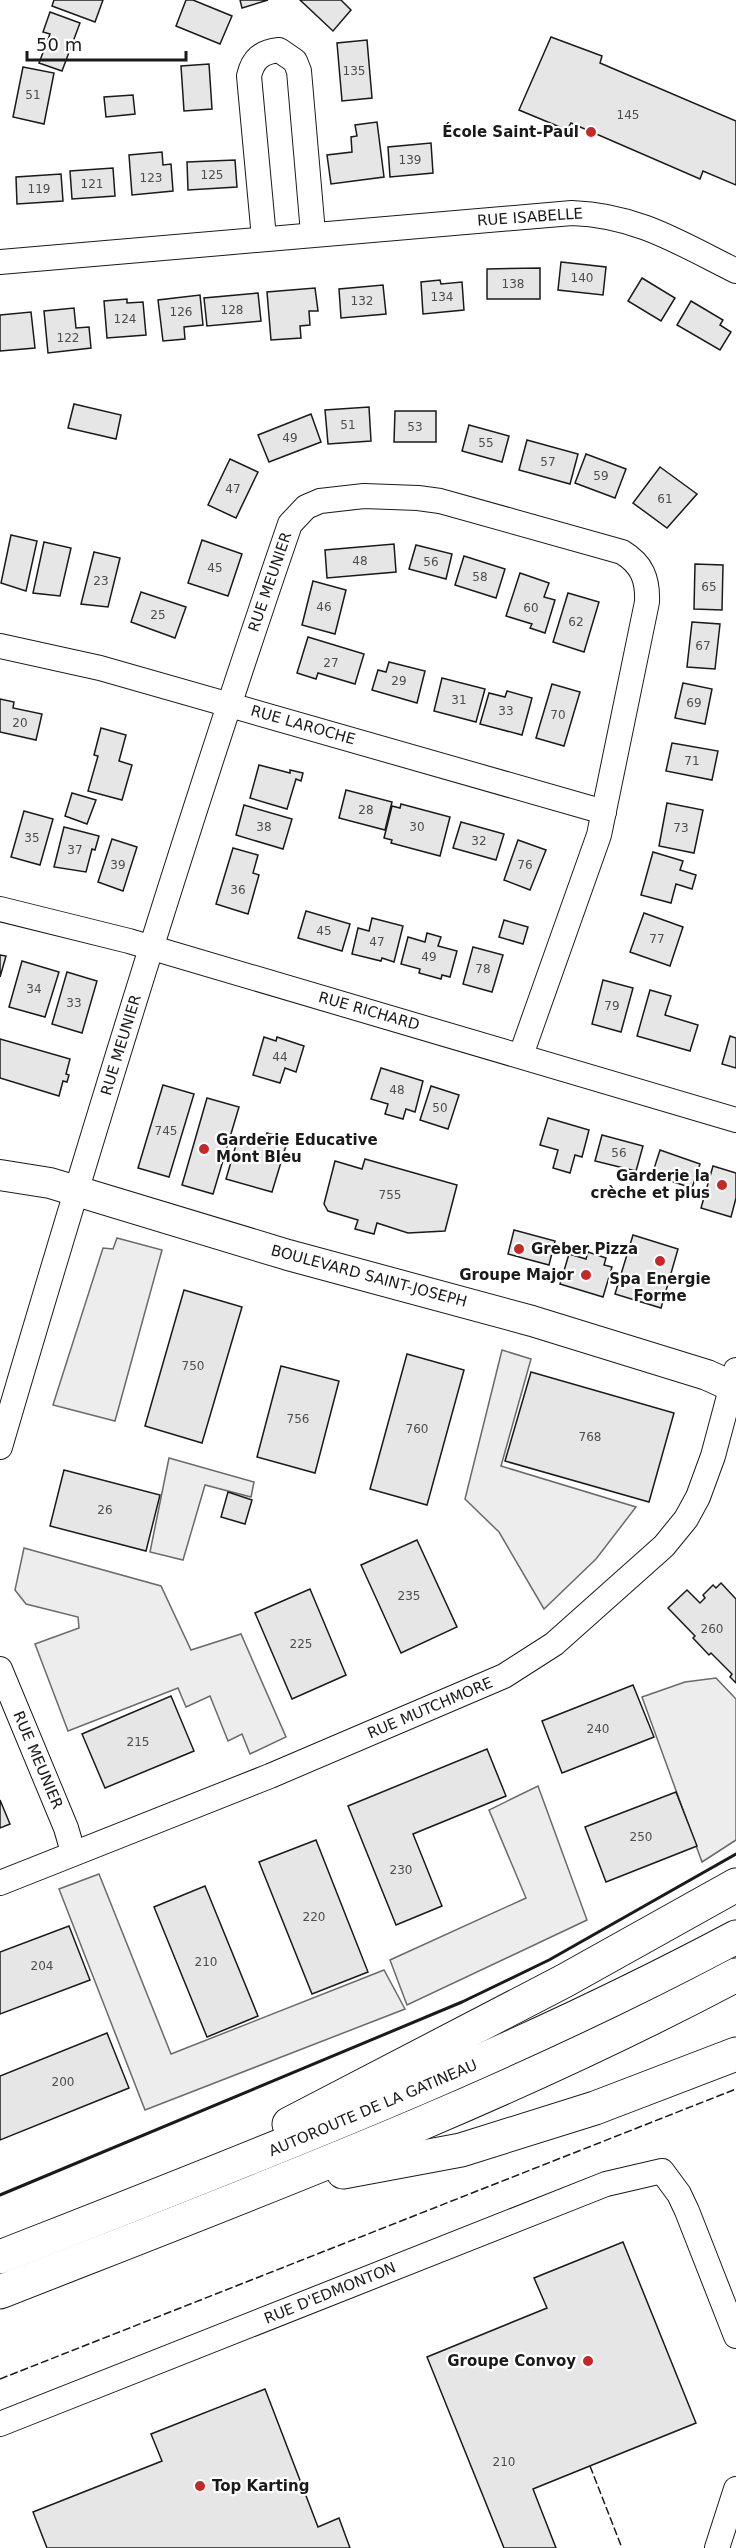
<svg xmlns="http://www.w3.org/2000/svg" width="736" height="2548" viewBox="0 0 736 2548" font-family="'DejaVu Sans',sans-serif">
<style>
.parking{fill:#ededed;stroke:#6a6a6a;stroke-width:1.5}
.building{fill:#e6e6e6;stroke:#1a1a1a;stroke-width:1.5}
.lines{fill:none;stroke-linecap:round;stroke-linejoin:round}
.minor-casing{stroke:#1a1a1a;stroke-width:26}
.major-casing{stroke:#1a1a1a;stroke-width:32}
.highway-casing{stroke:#1a1a1a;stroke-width:35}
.minor{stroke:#fff;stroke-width:24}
.major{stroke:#fff;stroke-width:30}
.highway{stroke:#fff;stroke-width:33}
.fence{stroke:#1a1a1a;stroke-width:1.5;stroke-dasharray:8 3;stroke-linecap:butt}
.wall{stroke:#1a1a1a;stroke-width:3}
.poi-dot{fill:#c62828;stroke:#fff;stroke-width:2}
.labels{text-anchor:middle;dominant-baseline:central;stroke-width:4.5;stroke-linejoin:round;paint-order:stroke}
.number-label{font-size:12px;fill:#4d4d4d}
.poi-label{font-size:15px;font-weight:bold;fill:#1a1a1a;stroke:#fff;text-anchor:end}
.street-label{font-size:15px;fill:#1a1a1a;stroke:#fff}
</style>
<rect width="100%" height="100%" fill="#fff"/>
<g class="parking">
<path d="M117,1238L162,1250L115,1421L53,1405L103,1248L113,1249Z"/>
<path d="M502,1350L531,1359L501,1466L636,1507L596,1559L544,1609L499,1532L465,1499Z"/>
<path d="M169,1458L254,1482L251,1497L205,1485L183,1560L150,1552Z"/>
<path d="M24,1548L161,1586L191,1650L241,1634L286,1737L250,1754L242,1734L228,1741L210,1696L186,1707L178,1688L68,1731L35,1644L79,1628L78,1617L26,1604L15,1590Z"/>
<path d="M716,1678L736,1699V1840L702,1862L642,1697L685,1682Z"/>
<path d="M538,1786L587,1920L407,2005L390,1960L526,1898L489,1810Z"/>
<path d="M99,1874L171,2054L384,1970L405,2009L145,2110L59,1889Z"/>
</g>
<g class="building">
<path d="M54,0H103L95,22L52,6Z"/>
<path d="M186,0H193L232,16L220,44L176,26Z"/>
<path d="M240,0H268L242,8Z"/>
<path d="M300,0H341L351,10L333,31Z"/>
<path d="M50,12L80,23L62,71L39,63L50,34L43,32Z"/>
<path d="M551,37L602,56L600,63L736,121V185L703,171L700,179L571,123L567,130L519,110Z"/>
<path d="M367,40L372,98L342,101L337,43Z"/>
<path d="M209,64L212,109L184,111L181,66Z"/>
<path d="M23,67L54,73L44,124L13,117Z"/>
<path d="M133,95L135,114L106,117L104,97Z"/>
<path d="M377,122L384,177L331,184L327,155L352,152L351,137L357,136L355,125Z"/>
<path d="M431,143L433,173L390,177L388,147Z"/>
<path d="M162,152L163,165L171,164L173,191L132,195L129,155Z"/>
<path d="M235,160L237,187L188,190L187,162Z"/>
<path d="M113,168L115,196L72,199L70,171Z"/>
<path d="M61,174L63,201L17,204L16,177Z"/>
<path d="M561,262L606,267L603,295L558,290Z"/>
<path d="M540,268V299H487V269Z"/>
<path d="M642,278L675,298L661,321L628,301Z"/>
<path d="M440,280L441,284L462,282L464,310L423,314L421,282Z"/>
<path d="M383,285L386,314L341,318L339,289Z"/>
<path d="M315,288L318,311H309L310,325L300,326L301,338L271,340L267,292Z"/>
<path d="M258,293L261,321L207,326L204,298Z"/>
<path d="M200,295L203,325L184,327L185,339L163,341L158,300Z"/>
<path d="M127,299V303L143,302L146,335L107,338L104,301Z"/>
<path d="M691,301L723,320L720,325L731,332L720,350L677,325Z"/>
<path d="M74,308L76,328L89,327L91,348L48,353L44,311Z"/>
<path d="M31,312L35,348L0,351V315Z"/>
<path d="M74,404L121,415L116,439L68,428Z"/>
<path d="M369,407L371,441L328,444L325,410Z"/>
<path d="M395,411H436V442H394Z"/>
<path d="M311,414L321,442L269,462L258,435Z"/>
<path d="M469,425L509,436L502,462L462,451Z"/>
<path d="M527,440L578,454L570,484L519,470Z"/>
<path d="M586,454L626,469L615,498L575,483Z"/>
<path d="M230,459L258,472L236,518L208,505Z"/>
<path d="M660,467L697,494L667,528L633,503Z"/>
<path d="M11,535L37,541L26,591L1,583Z"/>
<path d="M202,540L242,554L228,596L188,583Z"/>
<path d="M44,542L71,548L60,596L33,593Z"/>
<path d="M394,544L396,572L327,578L325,550Z"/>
<path d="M416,545L452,554L446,579L409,569Z"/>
<path d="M94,552L120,558L108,607L81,604Z"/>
<path d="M464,556L505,569L496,598L455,585Z"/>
<path d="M695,564L723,565L722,610L694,609Z"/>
<path d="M520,573L549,583L544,597L555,600L545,633L530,628L532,624L506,616Z"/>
<path d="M313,581L346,590L335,634L302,625Z"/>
<path d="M141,592L186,607L175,638L131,622Z"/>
<path d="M568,593L599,602L584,652L553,642Z"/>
<path d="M692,622L720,624L715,669L687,667Z"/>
<path d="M308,637L364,654L355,684L318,673L316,679L297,673Z"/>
<path d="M389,662L425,671L417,703L372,690L378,670L386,672Z"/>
<path d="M442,678L485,689L476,722L434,711Z"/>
<path d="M683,683L712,689L705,724L675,718Z"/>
<path d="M552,684L580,692L564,746L536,738Z"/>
<path d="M507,691L532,698L522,735L480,724L489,693L505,697Z"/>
<path d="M0,699L14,702L13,708L42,714L36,740L0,732Z"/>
<path d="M101,728L126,735L119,761L132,765L122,800L88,791L98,756L94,755Z"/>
<path d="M672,743L718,751L712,780L666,771Z"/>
<path d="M259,765L290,773V770L303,773L301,781L296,779L287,809L250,798Z"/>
<path d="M346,790L392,802L385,830L339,818Z"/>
<path d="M72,793L96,800L87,824L65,816Z"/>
<path d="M667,803L703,810L694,853L659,846Z"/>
<path d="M401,804L450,817L440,856L391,843L392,840L384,838L392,806L400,808Z"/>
<path d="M244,805L292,819L283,849L236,835Z"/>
<path d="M24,811L53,819L40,865L11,857Z"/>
<path d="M461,822L504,834L496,860L453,848Z"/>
<path d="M64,827L99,836L95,850L92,849L86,872L54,867Z"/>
<path d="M112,839L137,847L123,891L98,882Z"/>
<path d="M518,840L546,850L530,890L504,880Z"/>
<path d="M233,848L258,855L253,873L259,875L248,914L216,904Z"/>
<path d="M653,852L683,861L680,870L696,875L692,889L676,884L671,903L641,895Z"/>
<path d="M306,911L350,924L342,951L298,938Z"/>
<path d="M644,913L683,927L670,966L630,952Z"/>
<path d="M372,918L403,926L394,962L382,958L381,961L352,954L358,928L369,931Z"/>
<path d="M504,920L528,927L523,944L499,937Z"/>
<path d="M427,933L441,937L438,946L457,951L450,977L442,975L441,979L419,973L420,969L401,964L408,937L425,942Z"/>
<path d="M473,947L503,955L492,992L463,984Z"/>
<path d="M0,955L6,956L0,977Z"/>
<path d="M22,961L59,972L45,1017L9,1007Z"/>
<path d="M67,972L97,981L82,1033L52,1024Z"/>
<path d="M603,980L633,988L621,1032L592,1024Z"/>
<path d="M650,990L671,996L665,1015L698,1025L690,1051L637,1036Z"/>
<path d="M730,1036L736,1038V1068L722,1064Z"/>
<path d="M264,1037L276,1041L277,1037L304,1046L296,1072L285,1068L280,1083L253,1075Z"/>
<path d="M0,1039L70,1059L66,1074L69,1075L67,1082L63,1081L59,1096L0,1078Z"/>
<path d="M381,1068L423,1081L415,1112L406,1109L403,1119L385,1114L388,1104L371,1099Z"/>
<path d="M163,1085L194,1094L169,1177L138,1168Z"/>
<path d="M431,1086L459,1095L448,1129L420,1120Z"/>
<path d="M207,1098L239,1107L213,1194L182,1185Z"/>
<path d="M548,1118L589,1130L582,1157L575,1155L570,1173L553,1168L558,1150L540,1145Z"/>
<path d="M267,1133L288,1139L272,1192L226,1179L238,1138L263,1146Z"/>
<path d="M602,1135L643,1146L636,1171L595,1161Z"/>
<path d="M660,1150L700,1164L692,1188L652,1175Z"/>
<path d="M365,1159L457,1185L445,1231L408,1233L377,1223L374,1234L355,1229L358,1220L328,1211L324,1204L335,1161L362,1169Z"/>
<path d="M713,1166L736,1173V1198L731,1217L701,1208Z"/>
<path d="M514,1230L555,1241L549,1265L508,1254Z"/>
<path d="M633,1235L678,1249L661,1308L615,1294Z"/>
<path d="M588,1252L606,1258L604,1265L612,1267L603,1297L560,1284L569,1254L586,1259Z"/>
<path d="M184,1290L242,1307L202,1443L145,1426Z"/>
<path d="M407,1354L464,1370L427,1505L370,1489Z"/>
<path d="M281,1366L339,1381L315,1473L257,1457Z"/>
<path d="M531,1372L674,1413L649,1502L505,1461Z"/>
<path d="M64,1470L160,1495L146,1551L50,1526Z"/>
<path d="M228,1492L252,1500L245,1524L221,1517Z"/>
<path d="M417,1540L457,1627L401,1653L361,1565Z"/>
<path d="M721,1583L736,1599V1683L730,1677L732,1674L711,1653L709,1655L693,1638L695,1636L668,1608L687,1590L700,1603L705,1598L703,1595L713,1585L716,1588Z"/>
<path d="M310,1589L346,1675L292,1699L255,1613Z"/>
<path d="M633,1685L654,1737L562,1773L542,1721Z"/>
<path d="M171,1696L194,1751L105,1788L82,1734Z"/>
<path d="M487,1749L506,1796L413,1834L442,1906L396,1925L348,1806Z"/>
<path d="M676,1792L697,1846L606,1882L585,1827Z"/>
<path d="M0,1800L10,1824L0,1828Z"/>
<path d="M316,1840L368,1972L312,1994L259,1862Z"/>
<path d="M205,1886L258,2016L207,2037L154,1907Z"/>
<path d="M69,1926L90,1980L0,2014V1952Z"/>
<path d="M107,2033L129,2088L0,2140V2076Z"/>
<path d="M623,2242L696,2423L533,2489L556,2548H504L427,2357L547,2308L534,2278Z"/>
<path d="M265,2389L318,2527L339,2518L350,2548H47L33,2512L162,2461L151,2434Z"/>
</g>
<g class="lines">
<defs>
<g id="minor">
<path d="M264,238L249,76C253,59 261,52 279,50L295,61L299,71L313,233"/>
<path d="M0,262L572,213C636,215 680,243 736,271"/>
<path d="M0,646L100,668L604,812"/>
<path d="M0,909L129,941L736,1120"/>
<path d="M0,1447C91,1137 185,829 290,524L306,507L320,501L364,496L418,498L440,501L622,552C642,564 648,579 647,602L599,835L521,1055"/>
<path d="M0,1669L66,1828L73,1852"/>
<path d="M0,1883L270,1776L504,1676L554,1644L664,1546L686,1519L698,1497L713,1456L736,1370"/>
<path d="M0,2424L606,2184L662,2171L679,2194L687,2211L736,2336"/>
<path d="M717,2548L736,2489"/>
</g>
<path id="major" d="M0,1175L50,1183L288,1255L532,1321L707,1375L736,1388"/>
<g id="highway">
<path d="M289,2124L564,1981L736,1885"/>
<path d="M343,2172L461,2150L595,2108L736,2054"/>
<path d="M0,2257C250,2159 499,2063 736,1937"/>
<path d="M0,2292C249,2194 499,2101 736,1975"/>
</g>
</defs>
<use href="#minor" class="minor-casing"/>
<use href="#major" class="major-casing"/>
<use href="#highway" class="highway-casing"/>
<use href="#minor" class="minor"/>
<use href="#major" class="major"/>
<use href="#highway" class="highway"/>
<g class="fence">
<path d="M0,2379L736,2089"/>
<path d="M590,2466L622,2548"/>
</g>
<path class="wall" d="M0,2195L462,2002L549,1960L736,1854"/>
</g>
<g class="poi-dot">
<circle cx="591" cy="132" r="6"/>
<circle cx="204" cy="1149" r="6"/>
<circle cx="722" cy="1185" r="6"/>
<circle cx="519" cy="1249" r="6"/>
<circle cx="660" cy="1261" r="6"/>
<circle cx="586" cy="1275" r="6"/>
<circle cx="588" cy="2361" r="6"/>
<circle cx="200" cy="2486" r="6"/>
</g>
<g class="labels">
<g class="number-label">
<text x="354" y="71">135</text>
<text x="33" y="95">51</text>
<text x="628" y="115">145</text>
<text x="410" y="160">139</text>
<text x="212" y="175">125</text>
<text x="151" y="178">123</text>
<text x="92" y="184">121</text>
<text x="39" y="189">119</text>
<text x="582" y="278">140</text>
<text x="513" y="284">138</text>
<text x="442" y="297">134</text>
<text x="362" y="301">132</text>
<text x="232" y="310">128</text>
<text x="181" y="312">126</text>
<text x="125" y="319">124</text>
<text x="68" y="338">122</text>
<text x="348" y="425">51</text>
<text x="415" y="427">53</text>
<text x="290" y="438">49</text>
<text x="486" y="443">55</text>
<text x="548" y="462">57</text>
<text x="601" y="476">59</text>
<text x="233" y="489">47</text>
<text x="665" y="499">61</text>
<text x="360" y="561">48</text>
<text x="431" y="562">56</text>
<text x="215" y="568">45</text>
<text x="480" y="577">58</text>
<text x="101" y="581">23</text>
<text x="709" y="587">65</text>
<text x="324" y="607">46</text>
<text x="531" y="608">60</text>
<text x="158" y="615">25</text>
<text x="576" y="622">62</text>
<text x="703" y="646">67</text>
<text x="331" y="663">27</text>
<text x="399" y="681">29</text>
<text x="459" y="700">31</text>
<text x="694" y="703">69</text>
<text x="506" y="711">33</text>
<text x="558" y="715">70</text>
<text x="20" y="723">20</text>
<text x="692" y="761">71</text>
<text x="366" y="810">28</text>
<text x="264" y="827">38</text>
<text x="417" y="827">30</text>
<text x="681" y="828">73</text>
<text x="32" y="838">35</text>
<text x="479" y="841">32</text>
<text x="75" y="850">37</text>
<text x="118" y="865">39</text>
<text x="525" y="865">76</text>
<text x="238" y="890">36</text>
<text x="324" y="931">45</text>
<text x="657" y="939">77</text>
<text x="377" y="942">47</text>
<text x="429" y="957">49</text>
<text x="483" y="969">78</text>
<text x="34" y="989">34</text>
<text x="74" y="1003">33</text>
<text x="612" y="1006">79</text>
<text x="280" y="1057">44</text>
<text x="397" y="1090">48</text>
<text x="440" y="1108">50</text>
<text x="166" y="1131">745</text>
<text x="619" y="1153">56</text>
<text x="390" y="1195">755</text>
<text x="193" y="1366">750</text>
<text x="298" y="1419">756</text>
<text x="417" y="1429">760</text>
<text x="590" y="1437">768</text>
<text x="105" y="1510">26</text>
<text x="409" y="1596">235</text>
<text x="712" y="1629">260</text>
<text x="301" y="1644">225</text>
<text x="598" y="1729">240</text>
<text x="138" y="1742">215</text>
<text x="641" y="1837">250</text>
<text x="401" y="1870">230</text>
<text x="314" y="1917">220</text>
<text x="206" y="1962">210</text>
<text x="42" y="1966">204</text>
<text x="63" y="2082">200</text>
<text x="504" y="2462">210</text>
</g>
<g class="poi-label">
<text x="579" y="132">École Saint-Paul</text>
<text x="216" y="1140" text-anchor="start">Garderie Educative<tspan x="216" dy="17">Mont Bleu</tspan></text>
<text x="710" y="1176">Garderie la<tspan x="710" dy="17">crèche et plus</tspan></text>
<text x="531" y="1249" text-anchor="start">Greber Pizza</text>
<text x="574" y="1275">Groupe Major</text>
<text x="660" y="1279" text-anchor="middle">Spa Energie<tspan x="660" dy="17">Forme</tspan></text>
<text x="576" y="2361">Groupe Convoy</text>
<text x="212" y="2486" text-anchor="start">Top Karting</text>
</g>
<g class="street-label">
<text transform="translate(530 217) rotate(-4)">RUE ISABELLE</text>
<text transform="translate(270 582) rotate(-71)">RUE MEUNIER</text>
<text transform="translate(303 725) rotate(16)">RUE LAROCHE</text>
<text transform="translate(369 1011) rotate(16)">RUE RICHARD</text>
<text transform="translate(121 1045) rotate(-73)">RUE MEUNIER</text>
<text transform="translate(369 1276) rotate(15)">BOULEVARD SAINT-JOSEPH</text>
<text transform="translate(430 1708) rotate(-23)">RUE MUTCHMORE</text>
<text transform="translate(38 1760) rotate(67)">RUE MEUNIER</text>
<text transform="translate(373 2108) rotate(-23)">AUTOROUTE DE LA GATINEAU</text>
<text transform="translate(330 2293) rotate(-22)">RUE D'EDMONTON</text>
</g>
</g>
<path d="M27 51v9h159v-9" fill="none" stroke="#1a1a1a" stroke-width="3"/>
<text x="36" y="51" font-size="18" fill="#1a1a1a" stroke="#ffffff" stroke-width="4.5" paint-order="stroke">50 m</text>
</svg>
